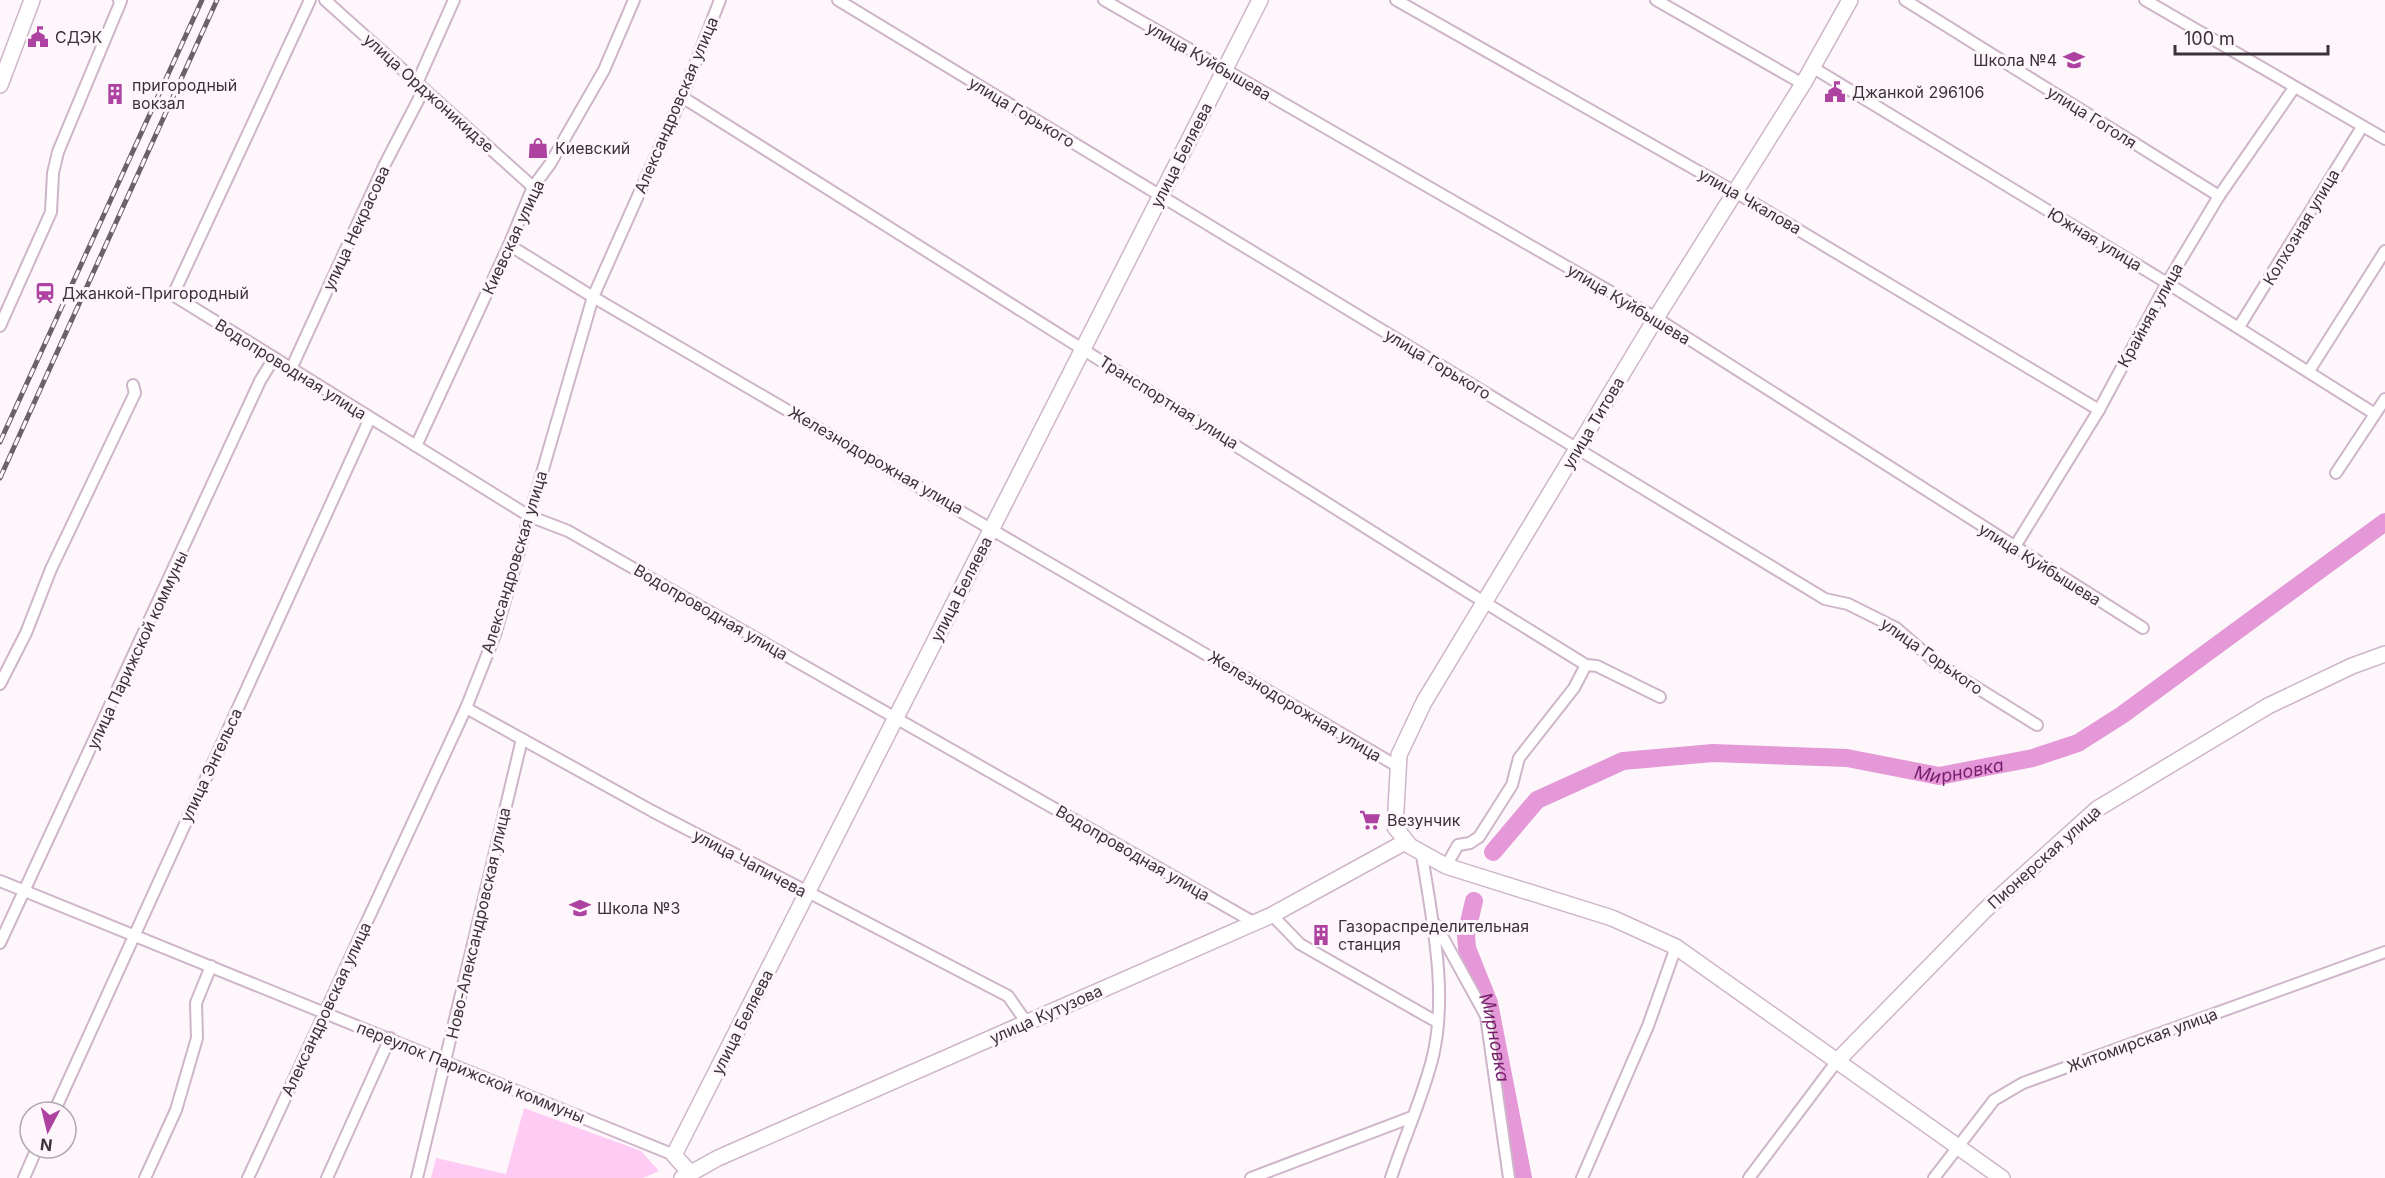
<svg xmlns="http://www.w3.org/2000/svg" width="2385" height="1178" viewBox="0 0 2385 1178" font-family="Inter,sans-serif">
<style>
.green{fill:#fecbf4}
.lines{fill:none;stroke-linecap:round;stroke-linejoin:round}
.river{stroke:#e498d7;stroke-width:18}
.street-casing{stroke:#cfb5ca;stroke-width:14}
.secondary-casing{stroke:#cfb5ca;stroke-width:18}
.street{stroke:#fff;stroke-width:10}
.secondary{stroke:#fff;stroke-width:15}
.rail-casing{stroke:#6b6269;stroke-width:5}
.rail{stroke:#fdf7fb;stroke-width:3;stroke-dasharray:9;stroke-linecap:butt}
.labels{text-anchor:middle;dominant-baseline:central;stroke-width:6;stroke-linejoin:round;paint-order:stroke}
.poi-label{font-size:16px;fill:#3c323a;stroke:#fdf7fb;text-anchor:start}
.street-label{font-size:16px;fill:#3c323a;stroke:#fdf7fb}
.water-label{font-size:18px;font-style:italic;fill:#771f6d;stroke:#fdf7fb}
</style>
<rect width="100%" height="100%" fill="#fdf7fb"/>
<path class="green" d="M524,1108L641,1151L659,1171L643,1178H431L436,1158L506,1174Z"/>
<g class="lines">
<g class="river">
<path id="s1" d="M1493,852L1537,800L1623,761L1713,753L1847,758L1939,776L2033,758L2078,743L2122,715L2385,522"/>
<path id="s2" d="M1474,901L1466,935L1467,948L1489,1003L1523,1178"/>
</g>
<defs>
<g id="street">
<path d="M310,0L173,295L529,516L568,531L1255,923"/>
<path d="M325,0L533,187"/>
<path d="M838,0L1825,599L1848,604L1896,628L1934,661L2037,725"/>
<path d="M1104,0L1656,318L2143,628"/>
<path d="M1396,0L1735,192L2099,410"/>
<path d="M1656,0L1803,84"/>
<path d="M1905,0L2219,196"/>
<path d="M2145,0L2385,139"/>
<path d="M1812,67L2167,283L2375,414"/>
<path d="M417,83L454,0"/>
<path d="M682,97L1468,592L1586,665L1597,666L1660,697"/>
<path d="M509,245L593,297L1397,766"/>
<path d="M0,326L51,212L53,173L58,152L121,1L119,0"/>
<path d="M2239,327L2362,127"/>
<path d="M291,369L385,164L424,89"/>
<path d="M2309,371L2385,251"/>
<path d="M416,446L509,245L533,187L550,164L604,70L634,0"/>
<path d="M2336,473L2385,399"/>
<path d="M2014,548L2099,410L2167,283L2219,196L2294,88"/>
<path d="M0,684L26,633L51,569L135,393L133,385"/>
<path d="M466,708L652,811L1008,996L1027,1023"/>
<path d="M1446,866L1458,845L1470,843L1479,837L1512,785L1519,758L1574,688L1586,665"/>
<path d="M0,881L674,1155"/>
<path d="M1272,915L1300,944L1437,1022"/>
<path d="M1436,925L1486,1016L1509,1178"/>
<path d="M0,943L260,381L274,358"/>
<path d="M54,1112L370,418"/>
<path d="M24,1178L37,1148"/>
<path d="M145,1178L176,1110L197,1038L196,1003L211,966"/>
<path d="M248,1178L466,708L495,635L593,297L682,97L720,0"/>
<path d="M327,1178L390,1038"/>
<path d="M417,1178L522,739"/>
<path d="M1251,1178L1412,1117"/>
<path d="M1391,1178C1404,1138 1423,1097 1433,1056C1448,991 1432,920 1422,855"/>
<path d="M1582,1178L1648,1026L1676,947"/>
<path d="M1749,1178L1837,1061"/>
<path d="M1934,1178L1994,1100L2023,1083L2385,952"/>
</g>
<g id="secondary">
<path d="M1850,0L1803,84L1656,318L1424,702L1399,755L1395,827L1410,846L1446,866L1612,918L1676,947L2002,1178"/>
<path d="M0,85L32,0"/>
<path d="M1837,1061L1984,911L2097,809L2268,706L2352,666L2385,654"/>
<path d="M691,1174L674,1155L1260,0"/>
<path d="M682,1178L718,1158L1272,915L1405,842"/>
</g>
</defs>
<use href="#street" class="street-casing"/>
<use href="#secondary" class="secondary-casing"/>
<use href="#street" class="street"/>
<use href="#secondary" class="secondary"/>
<defs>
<g id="rail">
<path d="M0,442L202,0"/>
<path d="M0,478L217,0"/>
</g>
</defs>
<use href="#rail" class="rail-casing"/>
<use href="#rail" class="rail"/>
</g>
<defs>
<symbol id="civic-bare" viewBox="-9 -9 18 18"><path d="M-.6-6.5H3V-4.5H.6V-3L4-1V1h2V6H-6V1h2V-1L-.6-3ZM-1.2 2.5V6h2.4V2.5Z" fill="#ae42a1" stroke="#fdf7fb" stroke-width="2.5" paint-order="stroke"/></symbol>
<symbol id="school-bare" viewBox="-9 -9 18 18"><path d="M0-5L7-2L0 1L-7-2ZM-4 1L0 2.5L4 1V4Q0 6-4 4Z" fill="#ae42a1" stroke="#fdf7fb" stroke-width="2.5" paint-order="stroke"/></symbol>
<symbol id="building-bare" viewBox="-9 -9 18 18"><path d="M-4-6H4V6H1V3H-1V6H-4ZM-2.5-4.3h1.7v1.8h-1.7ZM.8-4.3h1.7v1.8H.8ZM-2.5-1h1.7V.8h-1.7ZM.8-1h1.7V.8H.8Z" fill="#ae42a1" stroke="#fdf7fb" stroke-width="2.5" paint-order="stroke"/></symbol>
<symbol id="shop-bare" viewBox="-9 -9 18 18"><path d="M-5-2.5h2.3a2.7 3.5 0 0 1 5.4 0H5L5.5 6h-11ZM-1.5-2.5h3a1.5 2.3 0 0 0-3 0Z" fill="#ae42a1" stroke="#fdf7fb" stroke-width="2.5" paint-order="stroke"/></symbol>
<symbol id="station-bare" viewBox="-9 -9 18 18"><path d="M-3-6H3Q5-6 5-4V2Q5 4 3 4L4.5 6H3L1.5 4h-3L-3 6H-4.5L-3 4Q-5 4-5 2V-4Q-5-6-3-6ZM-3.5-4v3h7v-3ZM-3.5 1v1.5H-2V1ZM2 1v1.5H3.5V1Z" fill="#ae42a1" stroke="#fdf7fb" stroke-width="2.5" paint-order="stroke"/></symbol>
<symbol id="supermarket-bare" viewBox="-9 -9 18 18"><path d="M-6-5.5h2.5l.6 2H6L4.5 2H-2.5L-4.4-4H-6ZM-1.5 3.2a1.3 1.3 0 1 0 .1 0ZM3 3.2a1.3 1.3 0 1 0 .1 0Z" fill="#ae42a1" stroke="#fdf7fb" stroke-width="2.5" paint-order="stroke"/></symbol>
</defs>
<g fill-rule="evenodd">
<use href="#civic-bare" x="23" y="22" width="30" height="30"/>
<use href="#school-bare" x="2059" y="45" width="30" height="30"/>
<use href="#civic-bare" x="1820" y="77" width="30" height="30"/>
<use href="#building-bare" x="100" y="79" width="30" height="30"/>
<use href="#shop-bare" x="523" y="133" width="30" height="30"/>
<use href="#station-bare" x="30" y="278" width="30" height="30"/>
<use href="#supermarket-bare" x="1355" y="805" width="30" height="30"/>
<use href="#school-bare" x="565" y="893" width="30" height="30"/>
<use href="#building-bare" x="1306" y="920" width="30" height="30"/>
</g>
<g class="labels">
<g class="poi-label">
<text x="55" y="37">СДЭК</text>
<text x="2057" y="60" text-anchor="end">Школа №4</text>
<text x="132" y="85">пригородный<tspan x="132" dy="18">вокзал</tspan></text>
<text x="1852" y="92">Джанкой 296106</text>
<text x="555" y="148">Киевский</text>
<text x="62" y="293">Джанкой-Пригородный</text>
<text x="1387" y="820">Везунчик</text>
<text x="597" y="908">Школа №3</text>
<text x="1338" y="926">Газораспределительная<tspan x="1338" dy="18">станция</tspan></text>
</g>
<g class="street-label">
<text transform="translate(1209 61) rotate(30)">улица Куйбышева</text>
<text transform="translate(429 93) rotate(42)">улица Орджоникидзе</text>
<text transform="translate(676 105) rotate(-67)">Александровская улица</text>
<text transform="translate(1022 112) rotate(31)">улица Горького</text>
<text transform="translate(2092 117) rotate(32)">улица Гоголя</text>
<text transform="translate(1181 155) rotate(-63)">улица Беляева</text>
<text transform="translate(1750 201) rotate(30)">улица Чкалова</text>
<text transform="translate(2301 227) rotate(-59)">Колхозная улица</text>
<text transform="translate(356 228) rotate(-65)">улица Некрасова</text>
<text transform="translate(513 237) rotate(-65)">Киевская улица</text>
<text transform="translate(2095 239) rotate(31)">Южная улица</text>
<text transform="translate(1629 304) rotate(31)">улица Куйбышева</text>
<text transform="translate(2150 315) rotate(-61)">Крайняя улица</text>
<text transform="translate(1438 364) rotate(31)">улица Горького</text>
<text transform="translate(291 369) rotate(32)">Водопроводная улица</text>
<text transform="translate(1169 402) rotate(32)">Транспортная улица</text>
<text transform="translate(1593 423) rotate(-59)">улица Титова</text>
<text transform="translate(876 460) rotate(30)">Железнодорожная улица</text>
<text transform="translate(514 562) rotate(-73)">Александровская улица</text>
<text transform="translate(2040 564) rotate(32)">улица Куйбышева</text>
<text transform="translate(961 589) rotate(-63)">улица Беляева</text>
<text transform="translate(711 612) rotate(30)">Водопроводная улица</text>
<text transform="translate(137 650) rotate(-65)">улица Парижской коммуны</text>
<text transform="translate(1932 656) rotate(35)">улица Горького</text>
<text transform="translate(1295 706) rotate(31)">Железнодорожная улица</text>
<text transform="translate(211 765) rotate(-65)">улица Энгельса</text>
<text transform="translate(1133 853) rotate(30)">Водопроводная улица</text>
<text transform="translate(2044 857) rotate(-42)">Пионерская улица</text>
<text transform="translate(750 863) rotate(28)">улица Чапичева</text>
<text transform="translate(478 923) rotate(-77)">Ново-Александровская улица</text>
<text transform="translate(326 1009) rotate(-65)">Александровская улица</text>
<text transform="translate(1046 1014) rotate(-24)">улица Кутузова</text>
<text transform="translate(742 1022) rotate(-63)">улица Беляева</text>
<text transform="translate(2142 1040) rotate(-20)">Житомирская улица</text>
<text transform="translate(471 1072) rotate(22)">переулок Парижской коммуны</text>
</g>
<g class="water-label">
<text stroke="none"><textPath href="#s1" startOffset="501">Мирновка</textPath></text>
<text stroke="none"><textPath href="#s2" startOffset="142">Мирновка</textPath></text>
</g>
</g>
<g transform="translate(48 1130) rotate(187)"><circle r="28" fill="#fdf7fb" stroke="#b0a8ae" stroke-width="1.5"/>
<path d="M0-4.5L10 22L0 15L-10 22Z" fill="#ae42a1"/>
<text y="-9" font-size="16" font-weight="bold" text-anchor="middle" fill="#3c323a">N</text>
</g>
<path d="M2175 45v9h153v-9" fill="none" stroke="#3c323a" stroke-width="3"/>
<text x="2184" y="45" font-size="18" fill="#3c323a" stroke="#fdf7fb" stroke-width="4.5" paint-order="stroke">100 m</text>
</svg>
